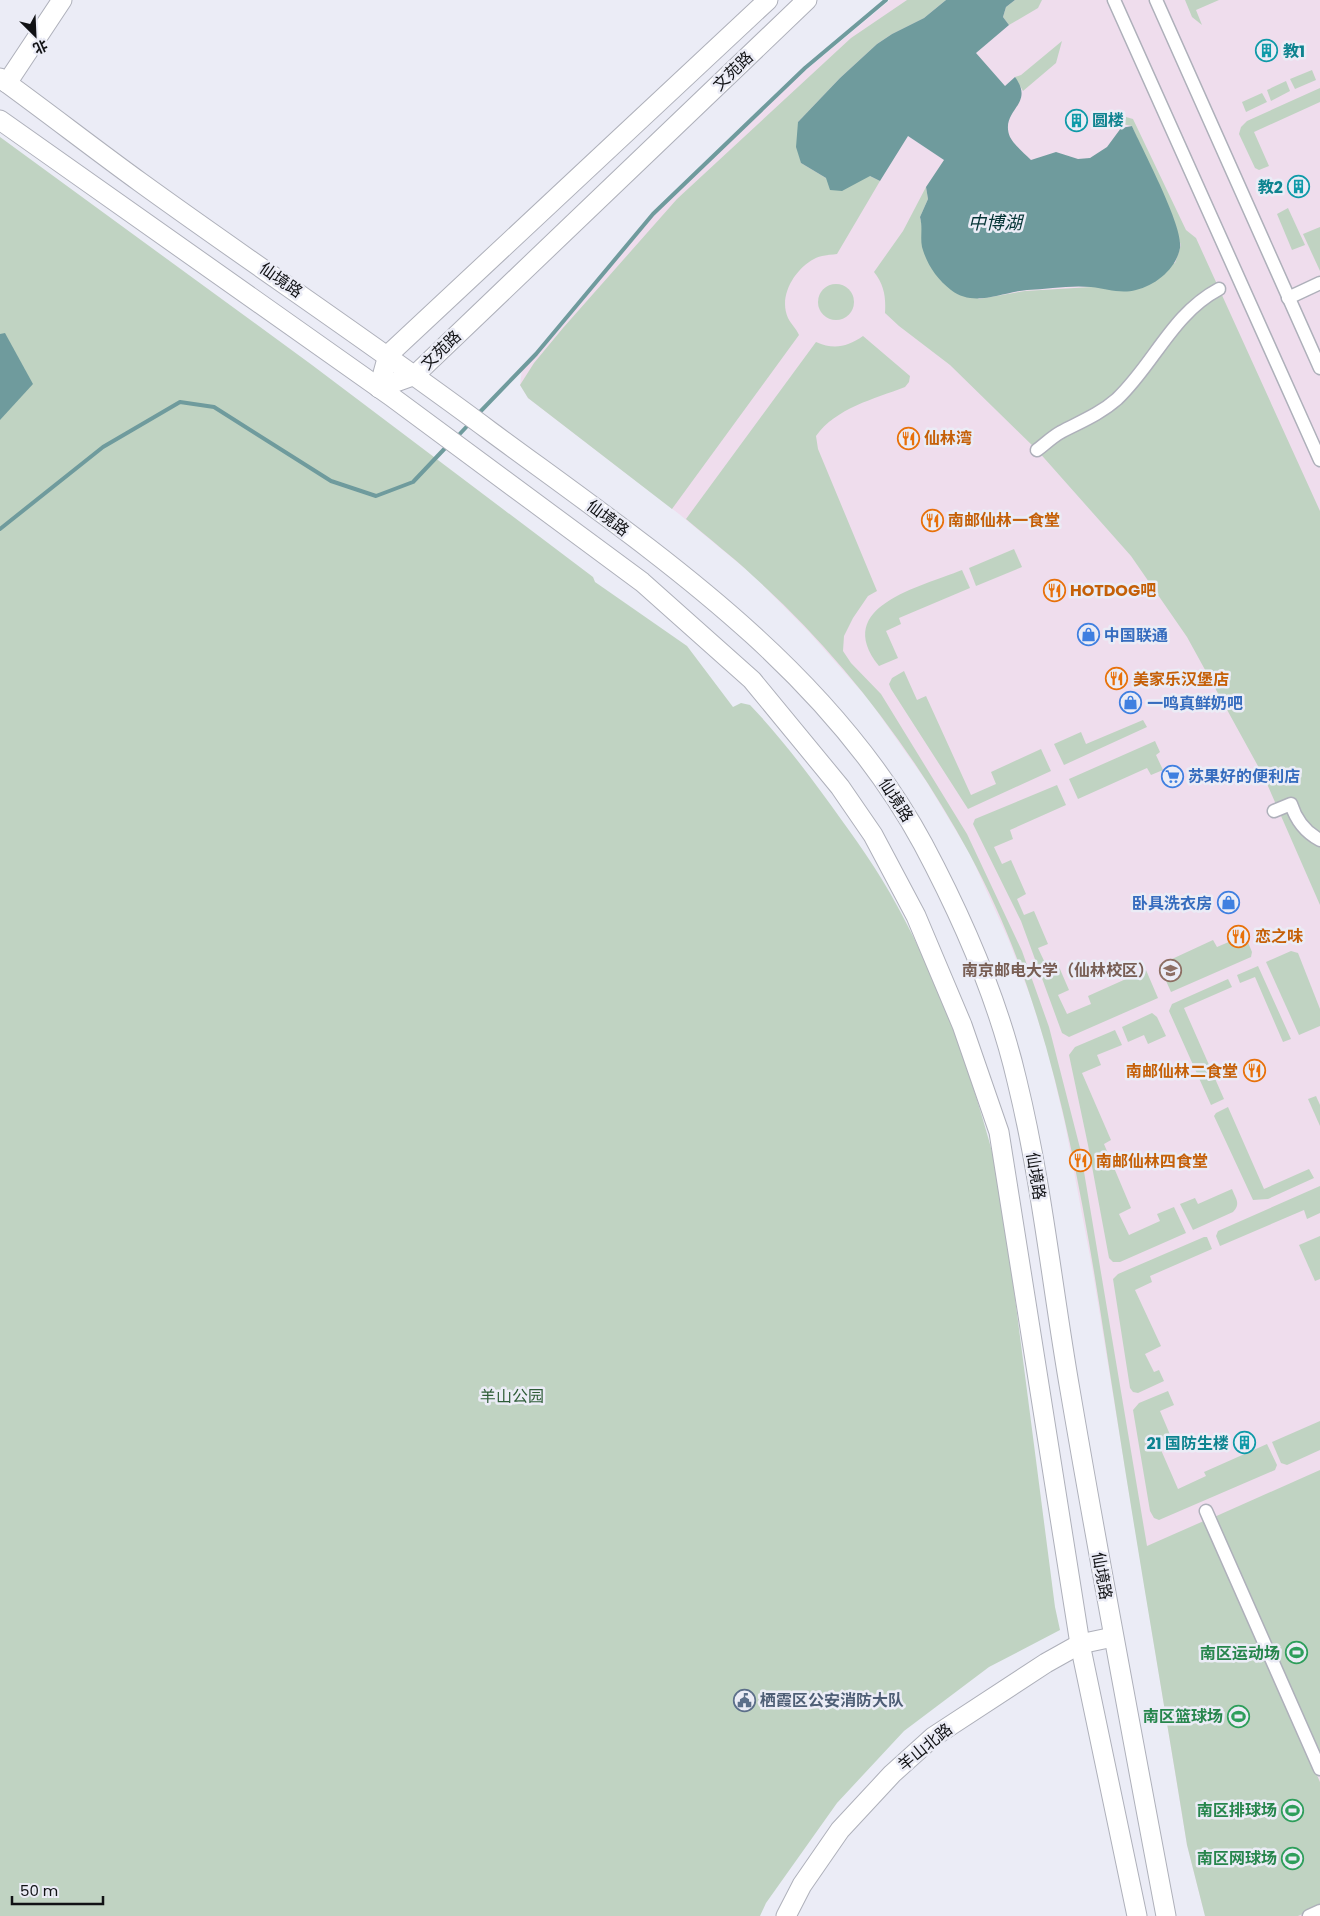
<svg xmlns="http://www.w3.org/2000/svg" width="1320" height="1916" viewBox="0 0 1320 1916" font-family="Poppins,'Noto Sans SC',sans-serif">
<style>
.education{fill:#efdded}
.green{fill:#c0d3c2}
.water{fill:#6f9b9d}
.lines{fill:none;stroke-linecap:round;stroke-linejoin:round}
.stream{stroke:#6f9b9d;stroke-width:4}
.street-casing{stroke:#aeb0ba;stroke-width:15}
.secondary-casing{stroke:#aeb0ba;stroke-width:21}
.street{stroke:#fff;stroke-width:12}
.secondary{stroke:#fff;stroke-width:19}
.labels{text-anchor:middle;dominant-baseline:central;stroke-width:5;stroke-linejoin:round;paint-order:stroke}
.culture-label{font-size:16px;font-weight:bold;fill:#0d838f;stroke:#ebecf6;text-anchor:start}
.street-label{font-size:16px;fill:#111215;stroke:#ebecf6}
.food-label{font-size:16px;font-weight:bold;fill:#c56008;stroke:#ebecf6;text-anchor:start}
.shop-label{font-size:16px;font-weight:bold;fill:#366cbe;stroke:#ebecf6;text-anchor:start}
.education-label{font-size:16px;font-weight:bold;fill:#785e54;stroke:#ebecf6;text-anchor:end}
.park-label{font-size:16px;fill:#2e5c37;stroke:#ebecf6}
.leisure-label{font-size:16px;font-weight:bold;fill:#27864d;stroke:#ebecf6;text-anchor:end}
.service-label{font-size:16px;font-weight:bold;fill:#4e5e75;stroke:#ebecf6;text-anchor:start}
.water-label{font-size:18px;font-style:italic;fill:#043335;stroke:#ebecf6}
</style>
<rect width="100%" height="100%" fill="#ebecf6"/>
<path class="education" d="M890,0H1320V1916H1205L1187,1845L1092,1267L1065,1124L1048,1052L1031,998L1009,941L970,854L926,781L869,700L809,632L754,576L679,514L528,398L520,385L522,369L653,214L806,70Z"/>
<g class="green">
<path d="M907,0H946L924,18L892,34L877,44L840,78L798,122L801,163L826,178L870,176L880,181L837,254C830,255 820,255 814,259C795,269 778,296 788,318C791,324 796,328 799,335L672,509L528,398L520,385L534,363L563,328L677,199L851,38Z"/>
<path d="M1015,0H1042L1038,8L1009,25L1003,17L1006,7Z"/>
<path d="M1185,0H1219L1196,10L1202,25L1192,17Z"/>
<path d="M1062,41L1056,63L1023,91L1015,77L1021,75Z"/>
<path d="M1312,70L1316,80L1295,89L1290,79Z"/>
<path d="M1286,81L1290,91L1271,101L1267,90Z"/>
<path d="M1320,88V102L1254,132L1269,166L1259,170L1255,168L1239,134L1241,127L1247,121Z"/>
<path d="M1262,93L1267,102L1246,112L1242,102Z"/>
<path d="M1126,117L1133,119L1186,230L1196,238L1320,511V905L1264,777L1187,637L1131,556L1037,450L950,365L899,326L885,313C886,296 884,285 874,272L903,231L926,187L928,199L920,217C924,230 921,243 926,256L979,299L1025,291L1091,287L1175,263L1181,245L1132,126L1122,124Z"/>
<path d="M0,137L312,365L593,577L595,582L687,646L733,707L741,703L750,705C776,732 800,763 822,793C846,826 870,858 890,893C941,982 975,1083 1000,1182L1055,1607L1060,1630L989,1667L904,1731L837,1803L766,1903L760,1916H0Z"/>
<path d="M1288,208L1305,245L1292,250L1277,214Z"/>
<path d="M1320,227V271L1303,234Z"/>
<circle cx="836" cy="302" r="18"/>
<path d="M863,336L910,376L909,382L905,387C874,399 836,408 816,436L818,449L877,591L868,596L853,618L844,636L843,651L851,663L881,694L967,834L1022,951L1049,1027L1080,1148L1147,1546L1206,1520L1320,1782V1906L1298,1916H1205L1187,1845C1164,1702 1139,1560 1117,1418C1087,1228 1062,1024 969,853C913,750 840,654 753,576C732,556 708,538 686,519L816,342C834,350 847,347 863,336Z"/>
<path d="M1014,549L1022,567L976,586L969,568Z"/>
<path d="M962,570L970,588L899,618L901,624L886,631L898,658L879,666C831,606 921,587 962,570Z"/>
<path d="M904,671L917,700L926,696L971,795L996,784L991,772L1041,749L1051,771L968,809L891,689L889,684L892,678Z"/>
<path d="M1143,720L1147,727L1064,765L1054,744L1081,732L1086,744Z"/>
<path d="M1155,741L1160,752L1156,755L1163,770L1151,775L1147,768L1078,799L1069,779Z"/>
<path d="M1057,785L1066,805L1010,830L1013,839L994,847L1002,864L1011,860L1026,894L1017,899L1024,915L1034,911L1048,944L1038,948L1046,965L1056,960L1069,990L1058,995L1067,1014L1091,1004L1088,996L1146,970L1158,998L1069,1037L1062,1033L1021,921L973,824L975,819Z"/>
<path d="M1245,935L1252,952L1251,957L1171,992L1159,965L1213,940L1217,947Z"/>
<path d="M1291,951L1298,953L1320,1009V1026L1299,1035L1266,962Z"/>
<path d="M1258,966L1291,1039L1283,1042L1255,977L1240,983L1237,975Z"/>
<path d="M1228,979L1232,987L1184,1008L1224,1099L1211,1105L1169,1011L1172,1004Z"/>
<path d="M1152,1013L1157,1017L1166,1036L1148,1044L1144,1035L1128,1042L1122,1027Z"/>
<path d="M1115,1030L1122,1045L1097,1055L1101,1065L1082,1073L1111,1140L1104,1144L1131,1208L1119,1214L1129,1235L1160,1221L1157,1214L1174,1207L1186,1233L1120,1262H1113L1109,1258L1088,1145L1069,1055L1075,1047Z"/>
<path d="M1316,1096L1320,1105V1126L1308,1099Z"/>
<path d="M1228,1107L1264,1189L1309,1169L1314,1178L1268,1199L1253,1200L1214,1116L1216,1113Z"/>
<path d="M1320,1186V1213L1307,1219L1304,1210L1220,1246L1216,1236L1218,1231Z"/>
<path d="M1232,1189C1236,1199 1241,1204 1233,1212L1193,1230L1180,1204L1195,1198L1198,1204Z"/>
<path d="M1320,1236V1279L1315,1281L1299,1245Z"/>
<path d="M1204,1237H1207L1212,1249L1150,1276L1152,1282L1135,1290L1161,1346L1145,1354L1154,1372L1159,1370L1164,1381L1138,1393L1133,1392L1130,1388L1113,1279L1118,1274Z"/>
<path d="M1168,1391L1174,1405L1160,1411L1171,1437L1158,1443L1178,1489L1206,1476L1204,1472L1267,1444L1277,1465L1275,1470L1159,1520L1154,1518L1150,1511L1133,1410L1139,1403Z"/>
<path d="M1320,1421V1450L1287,1465L1281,1463L1272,1442Z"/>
<path d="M1320,1470V1760L1212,1518Z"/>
</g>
<g class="water">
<path d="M946,0H1015L1006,7L1003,17L1009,25L976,53L1005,86L1015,77C1036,105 999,110 1010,137C1014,145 1025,154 1031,160L1056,152L1078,159L1090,158L1107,147L1121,128L1132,126C1142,149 1184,227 1180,248C1176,269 1156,285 1136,290C1121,294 1107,289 1091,287C1070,285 1048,289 1027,290C1002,292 974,308 951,290C937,279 927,265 922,247C920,237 923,228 920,217L928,199L926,187L944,160L908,136L880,181L870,176L842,191L830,190L826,178L801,163L796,147L798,122L840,78L877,44L892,34L924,18Z"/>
<path d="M5,333L33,384L0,420V334Z"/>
</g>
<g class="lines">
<g class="stream">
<path d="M478,414L536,354L653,214L805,68L886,0"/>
<path d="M456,438L470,423"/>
<path d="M0,529L103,447L180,402L214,407L331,481L376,496L413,482L449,444"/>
</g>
<defs>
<g id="street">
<path d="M1114,0L1320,460"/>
<path d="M1156,0L1320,368"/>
<path d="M1288,298L1320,283"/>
<path d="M1037,450C1045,444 1052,437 1061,432C1080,422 1100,414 1117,399C1154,364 1172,314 1219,289"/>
<path d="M1274,811L1291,804C1296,820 1305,832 1320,840"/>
<path d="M1206,1511L1320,1769"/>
<path d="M1309,1916L1320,1911"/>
</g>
<g id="secondary">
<path d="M0,78C47,112 93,148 140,182C256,266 375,345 490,431C650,549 826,665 923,844C963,919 998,999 1017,1081C1042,1183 1052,1287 1070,1390C1100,1566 1133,1741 1166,1916"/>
<path d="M7,83L62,0"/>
<path d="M0,120L392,397L642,582L752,680L840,787L873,835L916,916L962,1025L999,1132L1080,1644L1137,1916"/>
<path d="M379,388L415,375L807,0"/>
<path d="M379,388L388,355L768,0"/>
<path d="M786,1916L802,1885L840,1830L892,1774L933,1737L1046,1663L1080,1644L1113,1637"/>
</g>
</defs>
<use href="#street" class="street-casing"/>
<use href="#secondary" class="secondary-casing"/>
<use href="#street" class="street"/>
<use href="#secondary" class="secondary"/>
</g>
<defs>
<symbol id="building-ring" viewBox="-11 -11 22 22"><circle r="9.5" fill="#ebecf6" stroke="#0f9aa8" stroke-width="1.5"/><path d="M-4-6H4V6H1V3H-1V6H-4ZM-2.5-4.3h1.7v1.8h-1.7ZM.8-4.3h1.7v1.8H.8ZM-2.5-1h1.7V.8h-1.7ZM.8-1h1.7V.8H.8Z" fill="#0f9aa8"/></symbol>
<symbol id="restaurant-ring" viewBox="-11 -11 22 22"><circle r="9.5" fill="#ebecf6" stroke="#e8710a" stroke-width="1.5"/><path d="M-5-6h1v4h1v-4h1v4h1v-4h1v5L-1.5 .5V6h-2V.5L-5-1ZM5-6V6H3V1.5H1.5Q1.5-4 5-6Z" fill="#e8710a"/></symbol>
<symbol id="shop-ring" viewBox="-11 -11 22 22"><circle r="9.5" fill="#ebecf6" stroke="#3f7fe0" stroke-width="1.5"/><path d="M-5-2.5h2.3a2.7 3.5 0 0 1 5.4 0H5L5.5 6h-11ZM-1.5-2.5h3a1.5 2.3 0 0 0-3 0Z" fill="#3f7fe0"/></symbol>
<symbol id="supermarket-ring" viewBox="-11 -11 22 22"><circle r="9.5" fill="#ebecf6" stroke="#3f7fe0" stroke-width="1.5"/><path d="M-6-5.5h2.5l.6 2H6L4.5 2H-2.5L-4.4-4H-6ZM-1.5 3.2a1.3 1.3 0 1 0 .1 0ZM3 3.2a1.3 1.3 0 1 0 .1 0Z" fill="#3f7fe0"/></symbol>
<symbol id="university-ring" viewBox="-11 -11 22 22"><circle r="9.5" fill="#ebecf6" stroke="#8d6e63" stroke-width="1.5"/><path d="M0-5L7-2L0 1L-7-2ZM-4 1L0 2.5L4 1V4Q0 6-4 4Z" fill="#8d6e63"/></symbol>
<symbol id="stadium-ring" viewBox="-11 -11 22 22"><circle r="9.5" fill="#ebecf6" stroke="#2e9e5b" stroke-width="1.5"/><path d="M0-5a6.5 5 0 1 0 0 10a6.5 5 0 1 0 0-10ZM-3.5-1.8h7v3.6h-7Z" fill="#2e9e5b"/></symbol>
<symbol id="civic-ring" viewBox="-11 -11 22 22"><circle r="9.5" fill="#ebecf6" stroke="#5c6f8a" stroke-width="1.5"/><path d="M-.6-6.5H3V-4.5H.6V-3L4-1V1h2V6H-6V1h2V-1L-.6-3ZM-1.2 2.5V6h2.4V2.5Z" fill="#5c6f8a"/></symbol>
</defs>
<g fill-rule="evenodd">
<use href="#building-ring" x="1254" y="38" width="25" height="25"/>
<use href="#building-ring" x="1064" y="108" width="25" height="25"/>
<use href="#building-ring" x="1286" y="174" width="25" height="25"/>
<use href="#restaurant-ring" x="896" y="426" width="25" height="25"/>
<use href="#restaurant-ring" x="920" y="508" width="25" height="25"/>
<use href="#restaurant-ring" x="1042" y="578" width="25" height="25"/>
<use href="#shop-ring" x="1076" y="622" width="25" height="25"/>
<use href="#restaurant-ring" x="1104" y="666" width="25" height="25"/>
<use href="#shop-ring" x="1118" y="690" width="25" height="25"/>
<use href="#supermarket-ring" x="1160" y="764" width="25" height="25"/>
<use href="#shop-ring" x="1216" y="890" width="25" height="25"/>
<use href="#restaurant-ring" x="1226" y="924" width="25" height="25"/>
<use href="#university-ring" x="1158" y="958" width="25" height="25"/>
<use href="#restaurant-ring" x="1242" y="1058" width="25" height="25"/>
<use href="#restaurant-ring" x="1068" y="1148" width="25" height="25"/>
<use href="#building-ring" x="1232" y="1430" width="25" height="25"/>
<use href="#stadium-ring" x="1284" y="1640" width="25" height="25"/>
<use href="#civic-ring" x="732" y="1688" width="25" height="25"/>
<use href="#stadium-ring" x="1226" y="1704" width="25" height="25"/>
<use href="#stadium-ring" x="1280" y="1798" width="25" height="25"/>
<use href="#stadium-ring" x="1280" y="1846" width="25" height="25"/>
</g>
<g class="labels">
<g class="culture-label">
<text x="1283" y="51">教1</text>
<text x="1092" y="120">圆楼</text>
<text x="1283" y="187" text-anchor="end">教2</text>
<text x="1229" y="1443" text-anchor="end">21 国防生楼</text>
</g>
<g class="street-label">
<text transform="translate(733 71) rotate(-44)">文苑路</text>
<text transform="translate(281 280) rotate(35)">仙境路</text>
<text transform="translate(441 350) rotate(-44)">文苑路</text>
<text transform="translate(608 518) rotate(37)">仙境路</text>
<text transform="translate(896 800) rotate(57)">仙境路</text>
<text transform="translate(1036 1176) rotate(81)">仙境路</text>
<text transform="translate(1102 1576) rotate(80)">仙境路</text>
<text transform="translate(925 1747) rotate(-39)">羊山北路</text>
</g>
<g class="food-label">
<text x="924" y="438">仙林湾</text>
<text x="948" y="520">南邮仙林一食堂</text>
<text x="1070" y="590">HOTDOG吧</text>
<text x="1133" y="679">美家乐汉堡店</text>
<text x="1255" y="936">恋之味</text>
<text x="1238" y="1071" text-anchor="end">南邮仙林二食堂</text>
<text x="1096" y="1161">南邮仙林四食堂</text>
</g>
<g class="shop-label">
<text x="1104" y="635">中国联通</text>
<text x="1147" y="703">一鸣真鲜奶吧</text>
<text x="1188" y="776">苏果好的便利店</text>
<text x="1212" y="903" text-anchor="end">卧具洗衣房</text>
</g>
<g class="education-label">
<text x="1154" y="970">南京邮电大学（仙林校区）</text>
</g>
<g class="park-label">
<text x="512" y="1396">羊山公园</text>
</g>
<g class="leisure-label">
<text x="1280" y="1653">南区运动场</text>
<text x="1223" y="1716">南区篮球场</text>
<text x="1277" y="1810">南区排球场</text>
<text x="1277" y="1858">南区网球场</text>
</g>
<g class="service-label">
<text x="760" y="1700">栖霞区公安消防大队</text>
</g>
<g class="water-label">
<text x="995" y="222">中博湖</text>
</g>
</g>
<g transform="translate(35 35) rotate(156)" stroke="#ebecf6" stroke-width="4" paint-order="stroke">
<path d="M0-4L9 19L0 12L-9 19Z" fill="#111215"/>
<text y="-8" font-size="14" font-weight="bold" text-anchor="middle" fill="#111215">北</text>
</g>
<path d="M12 1896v8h91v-8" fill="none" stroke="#111215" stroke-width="2.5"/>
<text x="20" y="1896" font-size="15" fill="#111215" stroke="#ebecf6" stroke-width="4" paint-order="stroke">50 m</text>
</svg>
